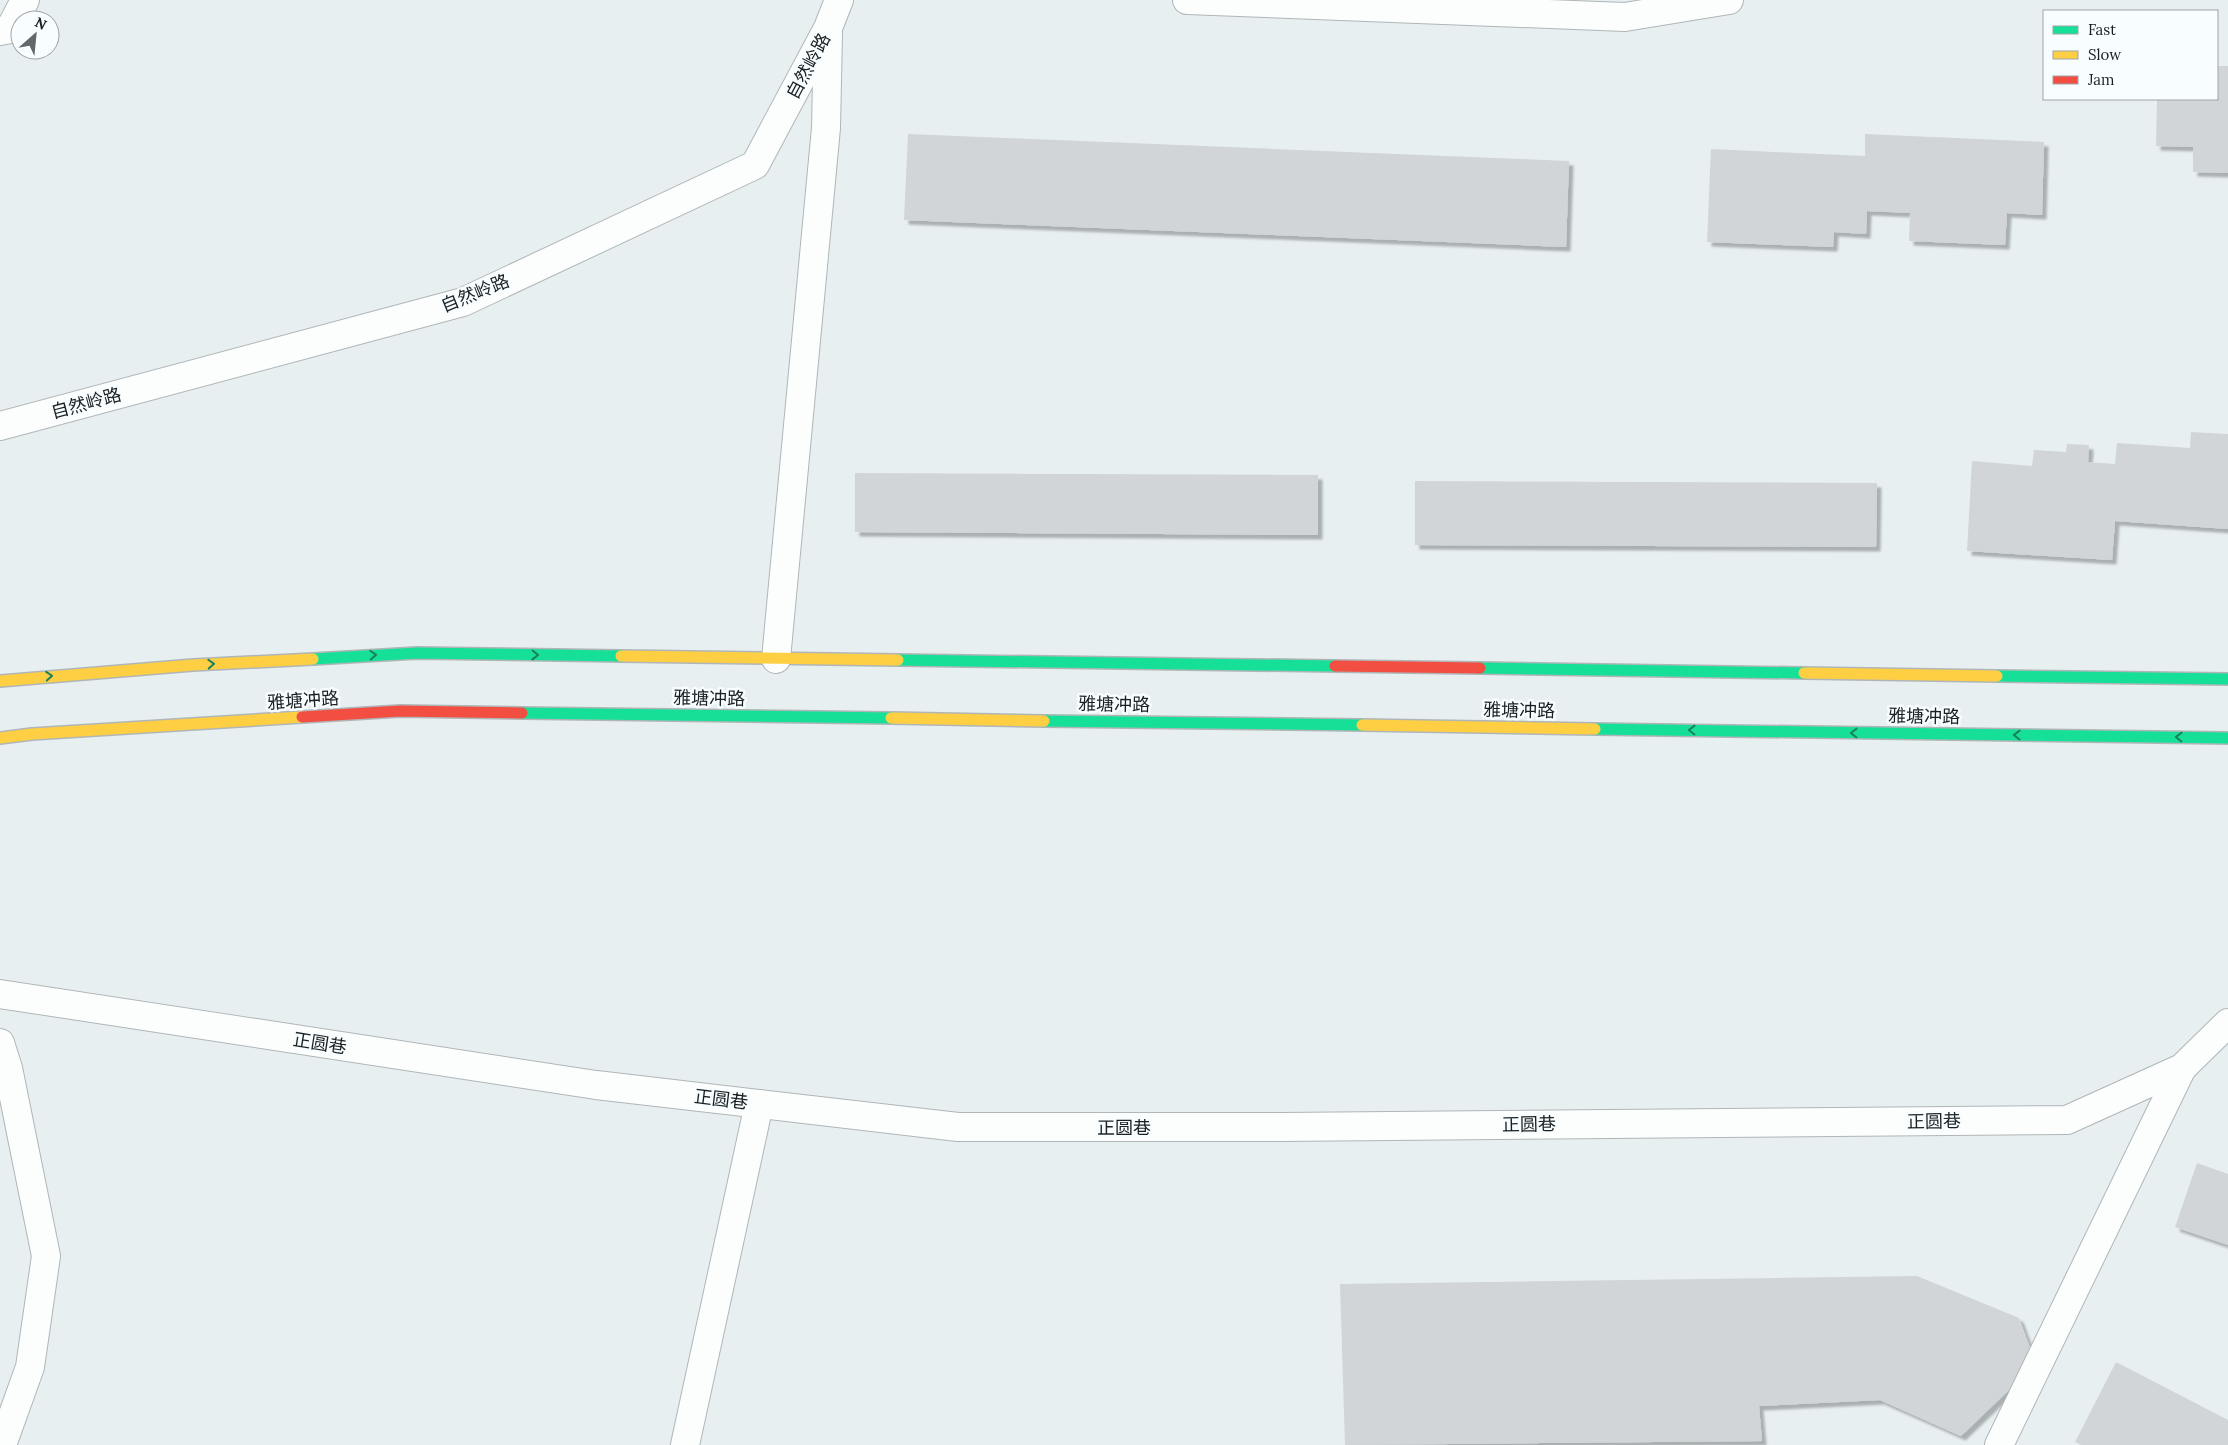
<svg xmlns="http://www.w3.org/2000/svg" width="2228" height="1445" viewBox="0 0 2228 1445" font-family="Lora,'Noto Sans SC',serif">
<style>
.building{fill:#d1d5d7;filter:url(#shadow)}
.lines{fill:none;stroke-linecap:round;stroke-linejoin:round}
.street-casing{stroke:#b0b6b8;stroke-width:30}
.fast-casing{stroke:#b0b6b8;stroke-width:14}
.slow-casing{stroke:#b0b6b8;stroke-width:14}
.jam-casing{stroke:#b0b6b8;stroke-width:14}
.street{stroke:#fcfdfd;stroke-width:28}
.fast{stroke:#16e098;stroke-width:11}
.slow{stroke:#ffcf43;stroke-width:11}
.jam{stroke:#f24e42;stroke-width:11}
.oneway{stroke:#18805c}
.labels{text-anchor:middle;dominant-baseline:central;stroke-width:5;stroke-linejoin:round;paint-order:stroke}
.street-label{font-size:18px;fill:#1a1f21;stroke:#f8fdff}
</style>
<defs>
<filter id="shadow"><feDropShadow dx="4.5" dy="4.5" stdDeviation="1" flood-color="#0004"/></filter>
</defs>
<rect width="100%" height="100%" fill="#e8eff1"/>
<g class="building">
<path d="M2217,66H2228V173L2193,172V147L2156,146L2157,99H2217Z"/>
<path d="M908,134L1569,161L1566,247L904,220Z"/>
<path d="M1865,134L2044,142L2042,215L2007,213L2005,245L1909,241L1910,213L1867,211L1866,234L1834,232L1833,247L1707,242L1711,149L1865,156Z"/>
<path d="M2191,432L2228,434V529L2115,521L2112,560L1967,551L1972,461L2032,466L2034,450L2066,452L2067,444L2089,445L2088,462L2115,464L2117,443L2190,448Z"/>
<path d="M855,473L1318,475V535L855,532Z"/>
<path d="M1415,481L1877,483L1876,547L1415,545Z"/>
<path d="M2197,1163L2228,1174V1245L2175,1227Z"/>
<path d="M1917,1276L2019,1318L2030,1348L2010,1389L1961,1436L1880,1400L1759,1406L1762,1441L1345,1445L1340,1284Z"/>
<path d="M2116,1362L2228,1420V1445H2082L2075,1442Z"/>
</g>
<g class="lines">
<defs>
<g id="street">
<path d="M1187,0L1625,17L1729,0"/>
<path d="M0,31L10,29L25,0"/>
<path d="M0,426L463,302L755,165L828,28L839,0"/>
<path d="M776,659L826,128L828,33"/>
<path d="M0,994L596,1085L958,1127H1282L2067,1120L2182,1068L2228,1023"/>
<path d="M0,1043L8,1068L46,1256L30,1367L2,1445"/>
<path d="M685,1445L759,1104"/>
<path d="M1999,1445L2182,1068"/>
</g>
<g id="fast">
<path d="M313,659L417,653L621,656"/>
<path d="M898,660L1335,666"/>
<path d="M1480,668L1804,673"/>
<path d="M1997,676L2228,679"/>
<path d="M522,713L891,718"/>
<path d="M1044,721L1362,725"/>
<path d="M1595,729L2228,738"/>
</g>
<g id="slow">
<path d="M621,656L898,660"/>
<path d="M1804,673L1997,676"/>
<path d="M0,681L193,665L313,659"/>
<path d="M891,718L1044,721"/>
<path d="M1362,725L1595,729"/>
<path d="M0,738L32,734L302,717"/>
</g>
<g id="jam">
<path d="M1335,666L1480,668"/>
<path d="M302,717L400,711L522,713"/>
</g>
</defs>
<use href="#street" class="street-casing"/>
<use href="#fast" class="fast-casing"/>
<use href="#slow" class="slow-casing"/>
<use href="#jam" class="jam-casing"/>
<use href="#street" class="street"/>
<use href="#fast" class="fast"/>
<use href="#slow" class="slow"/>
<use href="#jam" class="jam"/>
</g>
<defs><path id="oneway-chevron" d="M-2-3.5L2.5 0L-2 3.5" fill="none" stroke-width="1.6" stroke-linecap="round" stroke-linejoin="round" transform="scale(1.25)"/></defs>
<g class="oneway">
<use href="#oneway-chevron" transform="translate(373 655) rotate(-3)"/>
<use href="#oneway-chevron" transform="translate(535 655) rotate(1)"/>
<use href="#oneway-chevron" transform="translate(211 664) rotate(-3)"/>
<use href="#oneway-chevron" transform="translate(49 676) rotate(-4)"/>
<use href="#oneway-chevron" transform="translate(1692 730) rotate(-179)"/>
<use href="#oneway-chevron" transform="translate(1854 733) rotate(-179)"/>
<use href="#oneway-chevron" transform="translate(2017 735) rotate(-179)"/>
<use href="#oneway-chevron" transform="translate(2179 737) rotate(-179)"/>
</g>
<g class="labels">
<g class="street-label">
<text transform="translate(808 66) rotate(-62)">自然岭路</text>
<text transform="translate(475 293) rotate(-22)">自然岭路</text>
<text transform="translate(86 403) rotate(-15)">自然岭路</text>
<text transform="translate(709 698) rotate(1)">雅塘冲路</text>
<text transform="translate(303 700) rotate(-4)">雅塘冲路</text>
<text transform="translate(1114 704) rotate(1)">雅塘冲路</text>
<text transform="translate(1519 710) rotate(1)">雅塘冲路</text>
<text transform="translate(1924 716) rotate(1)">雅塘冲路</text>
<text transform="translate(320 1043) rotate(9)">正圆巷</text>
<text transform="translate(721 1099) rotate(7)">正圆巷</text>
<text transform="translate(1934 1121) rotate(-1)">正圆巷</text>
<text transform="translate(1529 1124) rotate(-1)">正圆巷</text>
<text x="1124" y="1127">正圆巷</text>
</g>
</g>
<rect x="2043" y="10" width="175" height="90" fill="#f8fdff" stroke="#9fa4a6"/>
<rect x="2053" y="26" width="25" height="8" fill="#16e098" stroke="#9fa4a6"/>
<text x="2088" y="35" font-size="15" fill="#1a1f21">Fast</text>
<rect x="2053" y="51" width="25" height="8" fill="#ffcf43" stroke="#9fa4a6"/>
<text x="2088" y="60" font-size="15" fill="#1a1f21">Slow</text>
<rect x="2053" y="76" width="25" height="8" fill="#f24e42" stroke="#9fa4a6"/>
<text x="2088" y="85" font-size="15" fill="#1a1f21">Jam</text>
<g transform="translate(35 35) rotate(27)"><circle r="24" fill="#f8fdff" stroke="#9fa4a6"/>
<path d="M0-4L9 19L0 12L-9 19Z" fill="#62686a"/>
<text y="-8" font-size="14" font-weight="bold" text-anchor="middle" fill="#1a1f21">N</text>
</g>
</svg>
